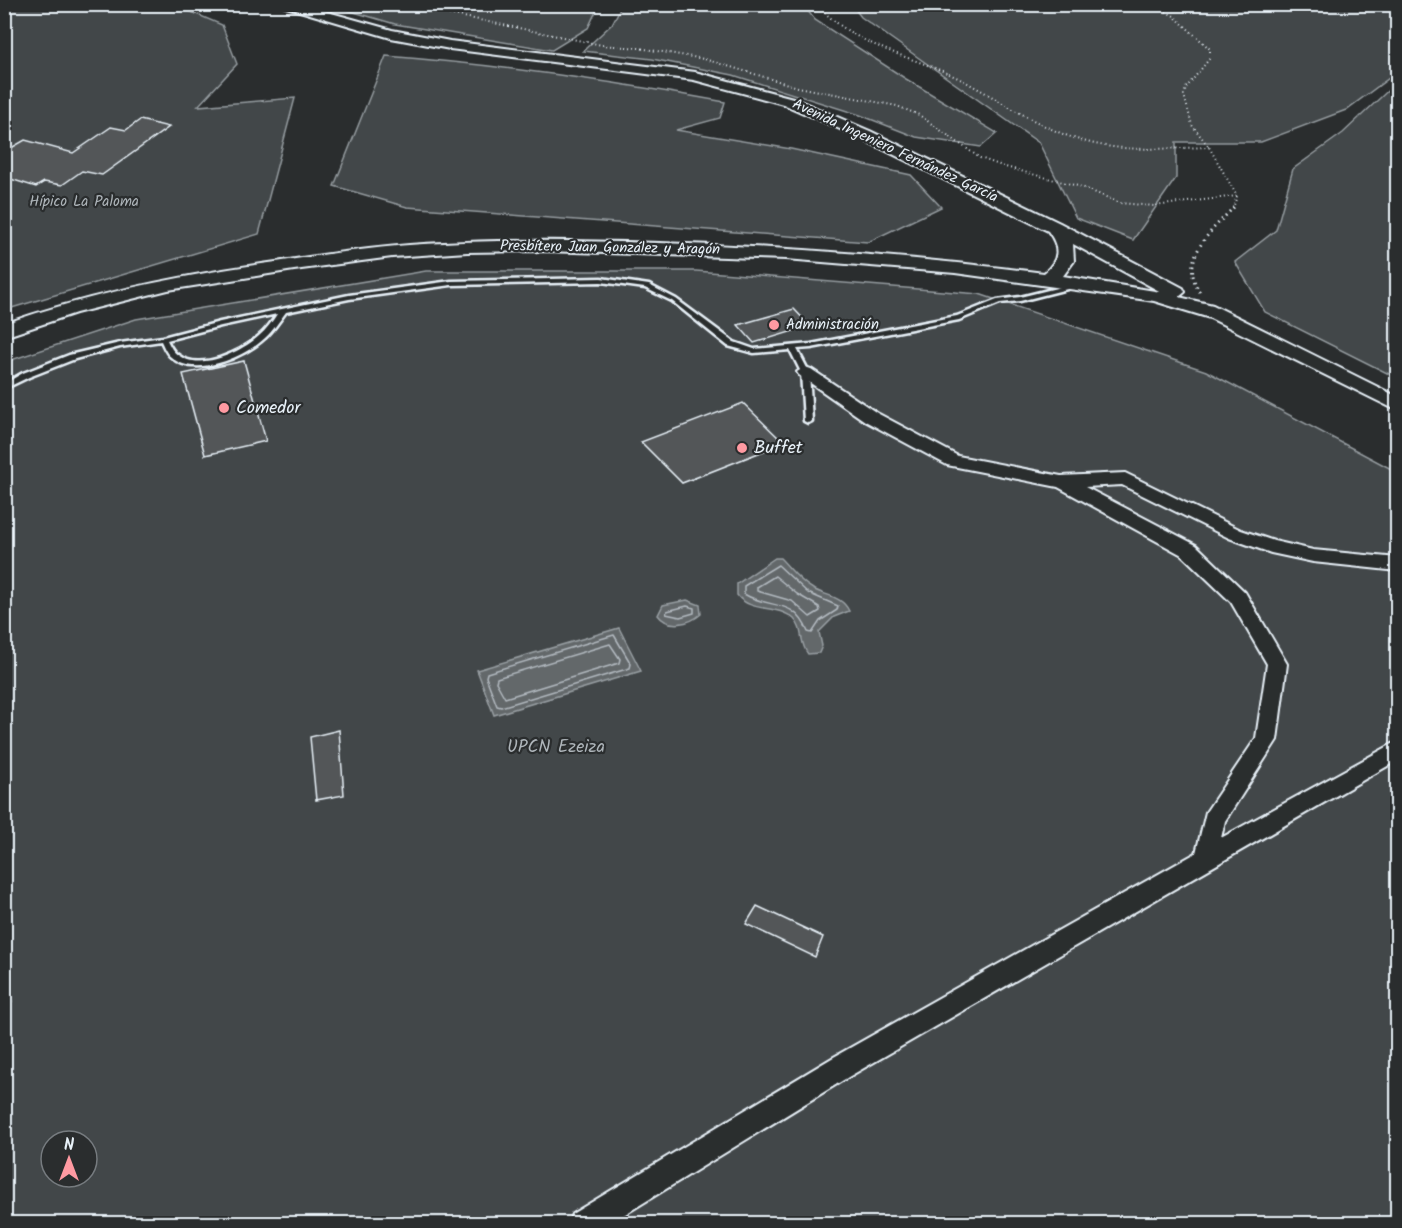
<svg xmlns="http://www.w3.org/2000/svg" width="1402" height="1228" viewBox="0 0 1402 1228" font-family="Kalam,sans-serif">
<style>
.green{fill:#424648;stroke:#959ca0;stroke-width:1.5;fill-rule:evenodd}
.water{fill:#63686b;stroke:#989fa3;stroke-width:1.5}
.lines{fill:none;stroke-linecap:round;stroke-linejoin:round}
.shore{stroke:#b3bac0;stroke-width:1.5}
.building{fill:#535759;stroke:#e8f1f8;stroke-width:1.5}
.service-casing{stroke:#e8f1f8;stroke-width:5}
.minor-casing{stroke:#e8f1f8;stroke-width:4}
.tertiary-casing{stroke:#e8f1f8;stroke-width:4}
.path-far1{stroke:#e8f1f8;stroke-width:2;stroke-dasharray:1 3;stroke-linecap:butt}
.path{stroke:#e8f1f8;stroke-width:3;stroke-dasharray:1.5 4;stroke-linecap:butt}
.service{fill:#2a2d2e;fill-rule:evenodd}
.minor{fill:#2a2d2e;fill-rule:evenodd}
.tertiary{fill:#2a2d2e;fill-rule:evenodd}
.poi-dot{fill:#ff9aa2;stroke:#2a2d2e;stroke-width:2}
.labels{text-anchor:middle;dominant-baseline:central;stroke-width:4.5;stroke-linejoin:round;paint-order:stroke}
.far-street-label{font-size:15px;fill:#e8f1f8;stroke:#2a2d2e}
.far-park-label{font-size:15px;fill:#aeb5ba;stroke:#2a2d2e}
.far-poi-label{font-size:15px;fill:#e8f1f8;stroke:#2a2d2e;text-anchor:start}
.poi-label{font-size:18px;fill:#e8f1f8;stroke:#2a2d2e;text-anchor:start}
.park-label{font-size:18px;fill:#aeb5ba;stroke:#2a2d2e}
</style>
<rect width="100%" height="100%" fill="#2a2d2e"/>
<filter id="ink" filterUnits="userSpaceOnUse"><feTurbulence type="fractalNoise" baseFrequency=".0167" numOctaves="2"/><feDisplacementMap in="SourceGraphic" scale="12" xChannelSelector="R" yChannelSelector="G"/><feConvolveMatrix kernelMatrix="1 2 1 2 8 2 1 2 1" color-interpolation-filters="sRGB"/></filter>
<g filter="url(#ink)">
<g class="green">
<path d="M5,5H175L222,25L237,64L198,106L295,98L259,234L5,310Z"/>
<path d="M341,5V4L599,5L588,28L552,50L395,24L340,8Z"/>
<path d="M622,5H803L815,20L906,79L997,133L981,147L916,137L860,115L733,75L652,59L583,51L612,24Z"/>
<path d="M852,5H1397V72L1346,110L1261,142H1176V178L1133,240L1076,218L1039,143L861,17Z"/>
<path d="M386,56C500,65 612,81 725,102L720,118L676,130L791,149L911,175L941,207L868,242L407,207L334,186Z"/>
<path d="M1397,82V378L1265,312L1235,262L1276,230L1293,169L1343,133Z"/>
<path d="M426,271H696L979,294L1206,371L1397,472V1223H5V362L136,319ZM51,1141H87V1177H51Z"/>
</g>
<g class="water">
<path d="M775,558H780C791,569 799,581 813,589C826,596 842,596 849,611L834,617L819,632L822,646L819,653L808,654C799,643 804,629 794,619C778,604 750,613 737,595V584Z"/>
<path d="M687,600L700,605L701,614C690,624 668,629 658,615L663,605Z"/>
<path d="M619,628L641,671L494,715L477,670Z"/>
</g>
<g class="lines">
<g class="shore">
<path d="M778,565L808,593L838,606L837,610L820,621L812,633L808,632C794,597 770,610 744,594V586Z"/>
<path d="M775,576L797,594L819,607L820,611L810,617L792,601L757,591V587Z"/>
<path d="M687,606L694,608V613L680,617L666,614L667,611Z"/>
<path d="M614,635L631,664L630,668L501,707L497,706L486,677L487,673Z"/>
<path d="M610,644L620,659L619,663L505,698L496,682L497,678Z"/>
</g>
</g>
<g class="building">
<path d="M140,120L169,127L102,175L82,171L62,185L44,182L36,187L4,177V152L25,140L73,153L111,127L126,130Z"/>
<path d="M794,309L810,326L754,343L738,325Z"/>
<path d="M244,361L266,441L205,455L183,374Z"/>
<path d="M743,403L784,443L682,483L641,442Z"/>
<path d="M339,730L344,795L316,800L310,737Z"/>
<path d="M757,906L823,937L815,957L746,924Z"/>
</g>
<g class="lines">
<defs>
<g id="service">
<path d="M601,278L649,285L676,299L734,342L754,349L811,344L957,316L997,300L1020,297L1073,284L1076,286L1075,287L1020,301L1000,303L959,320L811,348L797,349L809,372L812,421L808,423L804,421L801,372L790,350L754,353L728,346L672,301L645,288L601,282L451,285L349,299L286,312C279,321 273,331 265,338C245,357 195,379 171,357C166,353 164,347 161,341L120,347L75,359L29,377L4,389V384L23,373L69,355L120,343L163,337L220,322L349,295L451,281ZM277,314C272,322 266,330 259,336C241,352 200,372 178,355C173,352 170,346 167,340L221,326Z"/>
<path d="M4,992L8,993L10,1002L8,1006L4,1007Z"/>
</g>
<path id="minor" d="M805,367L811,369L877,413L958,456L1061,476L1125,473L1241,530L1274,541L1313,550L1398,558V571L1313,562L1271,553L1229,538L1122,485L1085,487L1196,545L1245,592L1287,664L1277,740L1225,821L1221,838L1398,741V760L850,1076L609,1224H568L572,1214L832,1058L1196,853L1206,812L1256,738L1267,664L1231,602L1182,555L1058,487L947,465L865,421L799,375L797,372Z"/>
<path id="tertiary" d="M276,4H299L392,30L450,41L695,72L793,98L870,131L1060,223L1183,288L1185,292L1179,297L1213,305L1398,397V411L1210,318L1154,301L955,273L786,259L544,251L467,252L392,257L294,270L168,290L76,313L4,337V324C93,293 184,275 276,262C332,253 388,245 444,243C516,239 588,241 660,243C789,247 916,257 1044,273C1060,260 1060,247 1048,231L858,137L783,104L694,80L450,49L391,38ZM1073,244L1161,292L1063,276L1074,261Z"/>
</defs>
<use href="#service" class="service-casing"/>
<use href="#minor" class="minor-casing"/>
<use href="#tertiary" class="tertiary-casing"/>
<g class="path-far1">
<path d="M382,4L459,16L602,45L639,48L704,59L798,87L897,106L919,115L980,158L1005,167L1082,187L1120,203L1154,206L1237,196"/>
<path d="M816,4C859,50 907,53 960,79C1005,102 1045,133 1095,144C1132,152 1171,148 1209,147"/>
<path d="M1152,4L1174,16L1210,49V58L1186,88L1184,95L1192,125L1209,147L1237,196L1233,208"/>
</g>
<path class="path" d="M1200,292C1177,259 1213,229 1234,207"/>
<use href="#service" class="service"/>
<use href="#minor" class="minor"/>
<use href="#tertiary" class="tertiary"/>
</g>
</g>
<g class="poi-dot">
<circle cx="774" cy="325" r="6"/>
<circle cx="224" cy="408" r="6"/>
<circle cx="742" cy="448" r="6"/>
</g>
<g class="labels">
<g class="far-street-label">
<text transform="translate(895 151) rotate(25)">Avenida Ingeniero Fernández García</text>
<text transform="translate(610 248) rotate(1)">Presbítero Juan González y Aragón</text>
</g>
<g class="far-park-label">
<text x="84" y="202">Hípico La Paloma</text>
</g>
<g class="far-poi-label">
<text x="786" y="325">Administración</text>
</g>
<g class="poi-label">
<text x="236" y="408">Comedor</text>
<text x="754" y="448">Buffet</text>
</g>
<g class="park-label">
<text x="556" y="747">UPCN Ezeiza</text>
</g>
</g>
<rect width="1402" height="1228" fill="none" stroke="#2a2d2e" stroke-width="24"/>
<rect x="12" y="12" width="1378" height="1204" fill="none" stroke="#e8f1f8" stroke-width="2" filter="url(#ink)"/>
<g transform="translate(69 1159)"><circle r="28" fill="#2a2d2e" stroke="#767b7f" stroke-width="1.5"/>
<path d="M0-4.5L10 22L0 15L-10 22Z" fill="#ff9aa2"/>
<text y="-9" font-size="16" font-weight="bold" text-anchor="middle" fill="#e8f1f8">N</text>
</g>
</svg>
